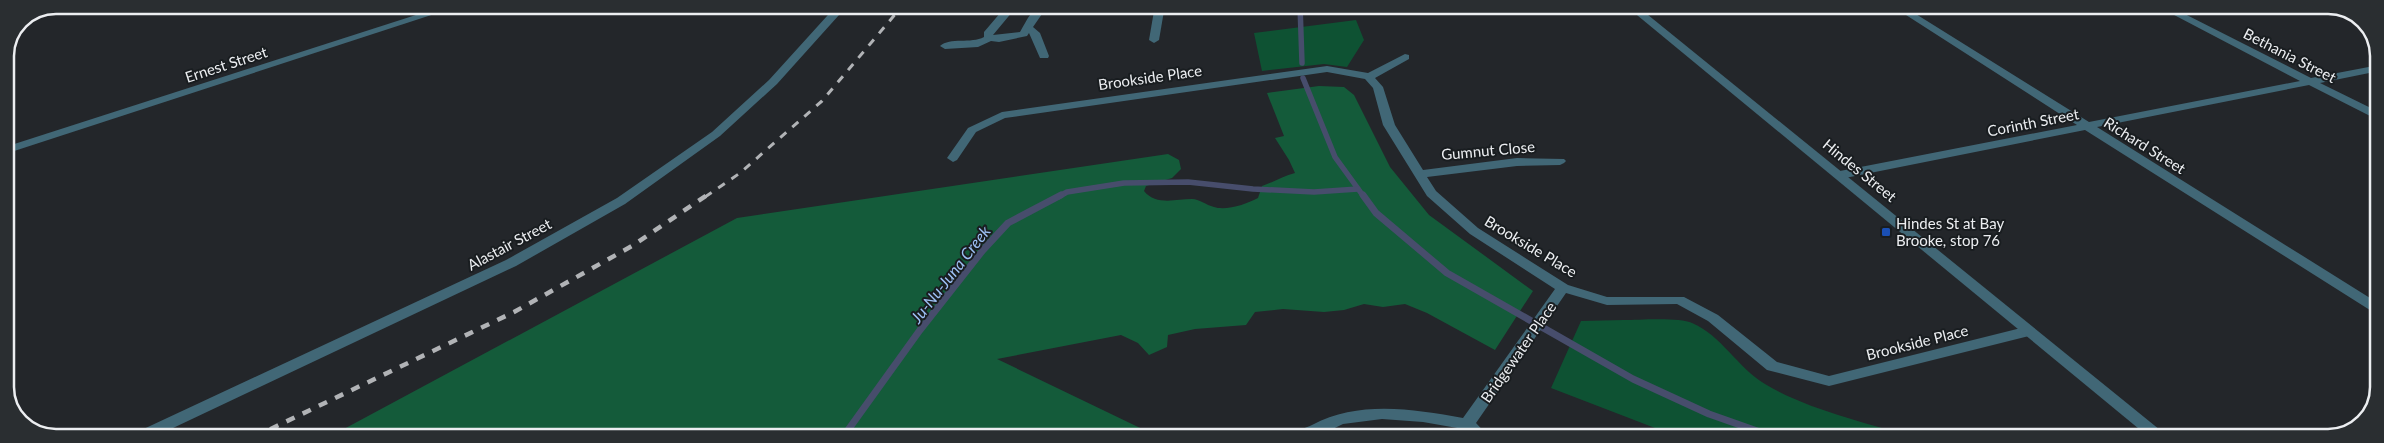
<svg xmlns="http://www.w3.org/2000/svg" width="2384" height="443" viewBox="0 0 2384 443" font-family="Lato,sans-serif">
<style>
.green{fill:#0e5233}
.forest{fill:#145b3a}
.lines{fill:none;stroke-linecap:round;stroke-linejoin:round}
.stream-far1{stroke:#474d6c;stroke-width:5.5}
.stream{stroke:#474d6c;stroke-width:7}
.minor{fill:#416776;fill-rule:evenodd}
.tertiary{fill:#416776;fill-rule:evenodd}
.rail-far1{stroke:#b1b3b6;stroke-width:3;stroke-dasharray:8 8;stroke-linecap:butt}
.rail{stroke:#b1b3b6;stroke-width:4.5;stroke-dasharray:9 9;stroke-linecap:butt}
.transit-dot{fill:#1a4fb4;stroke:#191d20;stroke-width:2}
.labels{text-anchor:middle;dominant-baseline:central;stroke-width:4;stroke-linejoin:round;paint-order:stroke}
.street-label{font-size:15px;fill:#eceef1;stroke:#191d20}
.poi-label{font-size:15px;fill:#eceef1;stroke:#191d20;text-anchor:start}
.water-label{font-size:16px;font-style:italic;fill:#9dc0f4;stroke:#191d20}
.rim{fill:none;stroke:#eceef1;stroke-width:2.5}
</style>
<rect width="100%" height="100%" fill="#23262a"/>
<g class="green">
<path d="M1356,20L1364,40L1347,67L1324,64L1262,71L1254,33Z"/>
<path d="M1624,320C1639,320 1680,317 1692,323C1721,335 1738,368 1765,384C1808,410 1868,423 1916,438H1681L1551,388L1581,321Z"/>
</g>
<path class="forest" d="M1319,86L1344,87L1354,95L1390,167L1429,215L1533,291L1495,350L1427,313L1405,304L1383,307L1364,304L1344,310L1324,312L1283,309L1255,312L1246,325L1195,329L1168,335L1167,347L1149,355L1138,343L1121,335L997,359L1161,438L329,437L737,218L1168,154L1179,160L1181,169L1172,178L1146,186L1144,191C1156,206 1176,199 1192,199C1199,199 1206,205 1214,207C1226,211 1247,204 1258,198L1262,186C1274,182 1283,176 1295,173L1289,160L1275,138L1284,136L1267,93Z"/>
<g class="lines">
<g class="stream-far1">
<path d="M1300,5L1302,63"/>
<path d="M1303,78L1335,157L1364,197"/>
<path d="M1058,197L1067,192L1124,183L1188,182L1253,189L1314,192L1358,189"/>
</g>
<g class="stream">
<path d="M1363,195L1376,213L1447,273L1633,379L1709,414L1777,438"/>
<path d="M843,437L920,330L983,250L1008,223L1061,195"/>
</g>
<g class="minor">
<path d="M56,5H71L35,17L28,16Z"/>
<path d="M447,5H462L5,154V147Z"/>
<path d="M837,5H848L777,84L720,136L625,204L516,266L154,437H132L135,433L506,260L617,198L712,132L769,80Z"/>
<path d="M1007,5H1018L993,35L1020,32C1029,17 1032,5 1053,5L1042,14L1033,27L1040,33L1049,56L1048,58H1040L1029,33L1027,36L999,42L991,41L978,47L945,49L940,46C950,37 971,44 984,37V32Z"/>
<path d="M1155,5H1165L1159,40L1154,43L1149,40Z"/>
<path d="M1892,6H1903L2089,122L2300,81L2157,6H2169L2311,78L2379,65V71L2320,83L2379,112L2378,120L2309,85L2097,127L2378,303V313L2373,312L2085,130L1840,179L1836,178L1834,175L1840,171L2077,125Z"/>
<path d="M1405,54L1409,55V59L1375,78L1383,87L1395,125L1423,170L1517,158L1564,159L1566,161L1564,163L1560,165L1517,166L1427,177L1436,191L1478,228L1568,285L1607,297H1684L1718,315L1777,362L1829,376L2029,326L2034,328L2036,331L2034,334L2029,336L1829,386L1767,370L1708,321L1677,304L1607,305L1566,293L1476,423L1490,438H1473L1463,429L1423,422L1382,419L1343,424L1314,438H1293C1296,431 1305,428 1312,425C1359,400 1413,409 1463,418L1555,289L1470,234L1427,196L1383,125L1373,88L1365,79L1327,72L1005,118L976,132L957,160L953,162L947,158L968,128L1002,112L1327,66L1368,73Z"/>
</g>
<path class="tertiary" d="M1626,6H1637L2165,434L2168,438H2150Z"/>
<path class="rail-far1" d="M705,197L740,173L822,101L903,5"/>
<path class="rail" d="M254,437L514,312L632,246L707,195"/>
</g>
<rect class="transit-dot" x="1881" y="227" width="10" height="10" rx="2.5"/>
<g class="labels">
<g class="street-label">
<text transform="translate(2290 55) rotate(27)">Bethania Street</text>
<text transform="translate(226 64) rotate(-18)">Ernest Street</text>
<text transform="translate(1150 77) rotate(-8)">Brookside Place</text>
<text transform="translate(2033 122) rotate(-11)">Corinth Street</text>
<text transform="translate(2145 145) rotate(32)">Richard Street</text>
<text transform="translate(1488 150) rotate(-5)">Gumnut Close</text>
<text transform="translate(1860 170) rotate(39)">Hindes Street</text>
<text transform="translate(509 244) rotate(-28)">Alastair Street</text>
<text transform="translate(1531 246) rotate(31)">Brookside Place</text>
<text transform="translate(1917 342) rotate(-14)">Brookside Place</text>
<text transform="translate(1518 352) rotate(-55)">Bridgewater Place</text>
</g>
<g class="poi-label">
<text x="1896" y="223">Hindes St at Bay<tspan x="1896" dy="17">Brooke, stop 76</tspan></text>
</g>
<g class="water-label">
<text transform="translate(950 274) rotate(-52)">Ju-Nu-Juna Creek</text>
</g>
</g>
<path d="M0 0H2384V443H0ZM56 14H2328A42 42 0 0 1 2370 56V387A42 42 0 0 1 2328 429H56A42 42 0 0 1 14 387V56A42 42 0 0 1 56 14Z" fill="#2a2e31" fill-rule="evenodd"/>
<path class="rim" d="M56 14H2328A42 42 0 0 1 2370 56V387A42 42 0 0 1 2328 429H56A42 42 0 0 1 14 387V56A42 42 0 0 1 56 14Z"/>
</svg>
